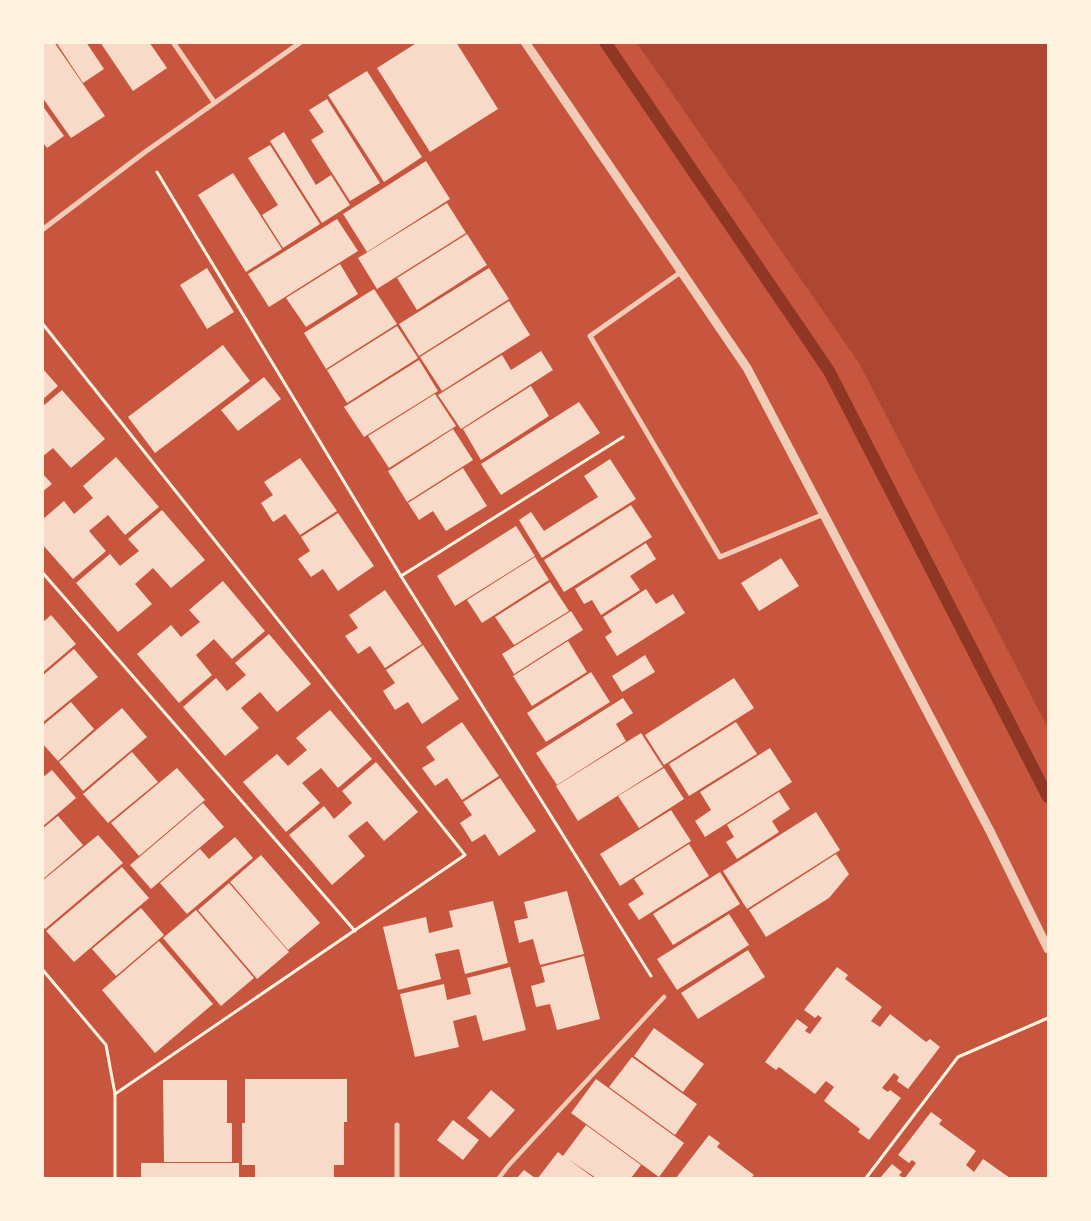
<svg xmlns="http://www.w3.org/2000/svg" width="1091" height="1221" viewBox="0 0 1091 1221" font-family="'Space Grotesk',sans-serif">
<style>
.green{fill:#ae4732}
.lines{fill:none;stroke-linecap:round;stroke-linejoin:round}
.stream{stroke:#8f3625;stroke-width:12}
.building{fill:#f7dbc8}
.path{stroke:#fff3e0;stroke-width:3}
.pedestrian{stroke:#f1ccb7;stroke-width:4.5}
.minor{stroke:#f1ccb7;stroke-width:5}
.tertiary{stroke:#f1ccb7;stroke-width:9}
</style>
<rect width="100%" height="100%" fill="#c8553d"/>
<path class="green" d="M637,43H1048V728L859,363Z"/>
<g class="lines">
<path class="stream" d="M605,42L829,371L1048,797"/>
</g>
<g class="building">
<path d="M42,42H54L105,116L71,138L42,97Z"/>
<path d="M56,42H86L104,69L83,83Z"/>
<path d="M100,42H149L167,68L133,91Z"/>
<path d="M418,42H456L498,109L430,152L377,68Z"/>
<path d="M367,71L422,157L384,182L328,95Z"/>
<path d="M327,99L380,183L350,201L311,140L324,132L309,110Z"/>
<path d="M42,105L64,136L47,148L42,141Z"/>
<path d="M284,132L316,185L331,175L350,205L322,223L270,141Z"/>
<path d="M270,145L320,224L283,248L262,215L278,205L248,158Z"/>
<path d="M426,161L450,199L367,252L343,214Z"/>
<path d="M233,173L282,249L246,272L198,195Z"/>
<path d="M447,203L466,233L377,289L358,258Z"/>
<path d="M337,219L358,251L269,307L248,274Z"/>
<path d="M467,234L487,265L417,310L397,278Z"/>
<path d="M340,264L358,294L306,327L286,298Z"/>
<path d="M207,268L234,312L207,329L180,285Z"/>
<path d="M489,268L509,299L419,356L399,324Z"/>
<path d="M374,289L397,324L326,369L304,333Z"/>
<path d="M509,301L530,335L442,391L420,357Z"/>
<path d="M397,326L418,358L347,403L327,370Z"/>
<path d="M223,345L250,381L155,453L128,417Z"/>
<path d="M541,351L553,370L461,429L438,395L502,355L511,370Z"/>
<path d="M419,360L438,391L364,437L344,407Z"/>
<path d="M42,368L58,386L42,400Z"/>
<path d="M264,377L281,399L238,431L221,410Z"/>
<path d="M531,386L549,416L481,460L463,429Z"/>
<path d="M62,390L105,439L71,468L53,448L42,457V407Z"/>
<path d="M435,394L456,426L389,468L368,436Z"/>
<path d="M579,402L600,433L501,495L481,464Z"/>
<path d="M453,429L473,460L407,502L388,471Z"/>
<path d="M116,457L159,507L125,535L108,515L89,531L106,551L73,579L42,544V520L64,501L74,514L93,498L83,486Z"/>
<path d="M300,458L337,511L300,535L285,514L273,522L261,503L273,495L264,482Z"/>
<path d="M610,459L636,499L542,558L519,520L531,512L544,531L598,497L584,476Z"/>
<path d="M463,468L487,506L446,531L433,511L419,520L408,503Z"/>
<path d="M42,473L52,484L42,492Z"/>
<path d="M631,505L652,537L564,592L544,560Z"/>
<path d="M162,510L205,560L171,588L153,568L135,584L152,604L118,632L76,583L110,554L120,566L139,551L128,539Z"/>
<path d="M338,513L374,566L338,591L323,569L311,577L298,559L310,551L301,537Z"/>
<path d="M516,526L535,556L455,606L437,576Z"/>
<path d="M646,543L656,559L630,576L640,590L601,615L592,600L584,604L575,589Z"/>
<path d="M535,557L549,580L482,623L467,600Z"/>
<path d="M781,558L799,586L759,611L741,583Z"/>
<path d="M223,581L265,631L232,659L214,639L196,655L212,675L179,703L137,654L171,625L181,637L200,622L189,610Z"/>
<path d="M550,582L569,611L514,645L495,617Z"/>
<path d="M646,589L656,604L673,594L685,613L617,656L605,637L612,632L603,617Z"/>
<path d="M385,590L422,644L385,668L370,646L358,654L345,636L358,628L349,615Z"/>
<path d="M571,611L583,630L514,674L502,654Z"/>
<path d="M51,615L76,644L42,673V623Z"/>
<path d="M269,634L311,684L277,712L260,692L241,708L259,728L225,756L183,707L216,678L227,691L246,675L235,663Z"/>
<path d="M568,641L587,672L532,706L513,676Z"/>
<path d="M423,645L459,699L422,724L408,702L395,710L383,691L395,683L386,670Z"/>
<path d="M74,649L98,677L42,723V676Z"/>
<path d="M645,655L655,672L622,692L612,676Z"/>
<path d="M591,672L610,702L546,742L527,713Z"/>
<path d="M734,678L754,708L664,765L645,735Z"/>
<path d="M623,698L633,713L616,724L626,741L557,785L536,753Z"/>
<path d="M71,702L94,729L58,761L42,743V726Z"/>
<path d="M122,708L147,737L83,791L59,762Z"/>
<path d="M330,710L372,759L338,788L321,768L302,783L320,803L286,832L243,782L277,754L288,766L307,750L296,738Z"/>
<path d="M462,722L499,776L462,800L447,778L435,786L422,768L435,760L426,747Z"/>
<path d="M736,722L757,754L689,796L669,764Z"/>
<path d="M641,733L663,767L578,821L556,786Z"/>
<path d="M770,748L792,782L705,837L695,821L711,810L700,792Z"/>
<path d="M132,752L158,782L108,823L83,794Z"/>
<path d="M376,762L418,812L384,841L367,821L348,836L365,856L332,885L289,835L324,806L334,819L352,803L342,791Z"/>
<path d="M177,768L205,800L139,856L111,823Z"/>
<path d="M664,768L684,799L639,828L618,796Z"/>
<path d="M52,770L76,798L42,827V778Z"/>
<path d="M500,778L536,831L499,856L485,834L472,842L460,823L472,815L463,802Z"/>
<path d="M779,792L790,809L772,821L779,832L737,859L726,842L734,837L727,825Z"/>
<path d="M203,803L224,827L151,889L130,865Z"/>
<path d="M671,810L691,841L620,886L600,854Z"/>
<path d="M816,812L840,850L747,909L723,871Z"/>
<path d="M58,816L83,845L42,880V829Z"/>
<path d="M98,835L123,863L45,929L42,926V881Z"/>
<path d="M235,837L253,858L187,914L160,883L200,849L209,859Z"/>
<path d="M689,844L709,876L639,920L628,904L644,894L634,879Z"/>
<path d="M836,854L849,874L829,898L766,937L749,910Z"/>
<path d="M261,855L320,923L288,950L230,882Z"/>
<path d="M122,867L149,898L74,962L46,931Z"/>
<path d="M720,872L740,904L673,945L653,914Z"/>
<path d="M229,883L289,952L257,979L198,910Z"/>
<path d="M567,891L584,954L540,965L533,939L519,943L514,921L528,918L524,902Z"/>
<path d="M493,901L508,963L465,974L459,949L435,954L441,979L398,990L383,927L426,917L429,933L453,927L449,911Z"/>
<path d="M141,908L164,935L116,976L92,949Z"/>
<path d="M196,910L254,978L221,1006L163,938Z"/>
<path d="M729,914L749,945L677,990L657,959Z"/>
<path d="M159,941L213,1004L155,1053L102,990Z"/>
<path d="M748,950L765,977L698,1019L681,993Z"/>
<path d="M584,956L600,1019L557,1030L550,1004L536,1007L531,986L545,982L541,967Z"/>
<path d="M510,967L526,1030L483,1041L476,1015L453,1021L459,1047L415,1057L400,994L444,984L447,1000L471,994L467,978Z"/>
<path d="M837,967L848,975L845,979L882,1007L871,1021L880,1027L890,1014L926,1042L930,1039L940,1047L908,1089L897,1081L899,1077L894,1073L882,1088L888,1092L890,1090L901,1098L869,1140L858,1132L860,1129L824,1101L834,1087L826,1081L815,1094L779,1067L776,1070L765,1062L797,1019L808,1027L805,1031L810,1034L822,1018L818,1015L815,1018L804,1010Z"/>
<path d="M654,1028L704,1064L683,1092L634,1056Z"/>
<path d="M632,1057L697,1104L675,1135L609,1087Z"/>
<path d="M245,1079H347V1122H344V1165H334V1178H255V1165H242V1123H245Z"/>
<path d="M596,1079L684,1143L659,1177L571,1113Z"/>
<path d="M163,1080H227V1123H232V1162H164Z"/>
<path d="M491,1090L515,1110L490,1138L467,1118Z"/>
<path d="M931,1112L942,1120L939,1124L976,1151L966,1165L974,1172L983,1159L1010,1178H905L916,1163L912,1160L909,1163L898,1155Z"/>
<path d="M453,1120L479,1140L463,1160L437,1140Z"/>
<path d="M586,1125L641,1165L631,1178H596L568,1159L594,1178H538L558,1152L563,1156Z"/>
<path d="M709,1135L720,1143L717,1147L754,1175L751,1178H676Z"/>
<rect x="141" y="1163" width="98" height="15"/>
<path d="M892,1164L902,1172L899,1175L903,1178H880Z"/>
<path d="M524,1170L535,1178H517Z"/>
</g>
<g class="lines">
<g class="path">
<path d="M157,172L401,576L651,976"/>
<path d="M42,323L465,855L115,1094"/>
<path d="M42,572L355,931"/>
<path d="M401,576L623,437"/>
<path d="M42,969L106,1045L115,1094V1178"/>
<path d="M866,1178L958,1057L1048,1018"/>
</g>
<path class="pedestrian" d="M499,1178L508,1166L664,997"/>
<g class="minor">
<path d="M173,42L214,102"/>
<path d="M42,230L145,152L301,42"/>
<path d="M681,272L590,336L720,557L824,514"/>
<path d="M397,1178V1125"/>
</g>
<path class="tertiary" d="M525,42L747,368L991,833L1048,949"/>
</g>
<rect width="1091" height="1221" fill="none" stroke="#fff3e0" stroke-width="88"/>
</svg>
